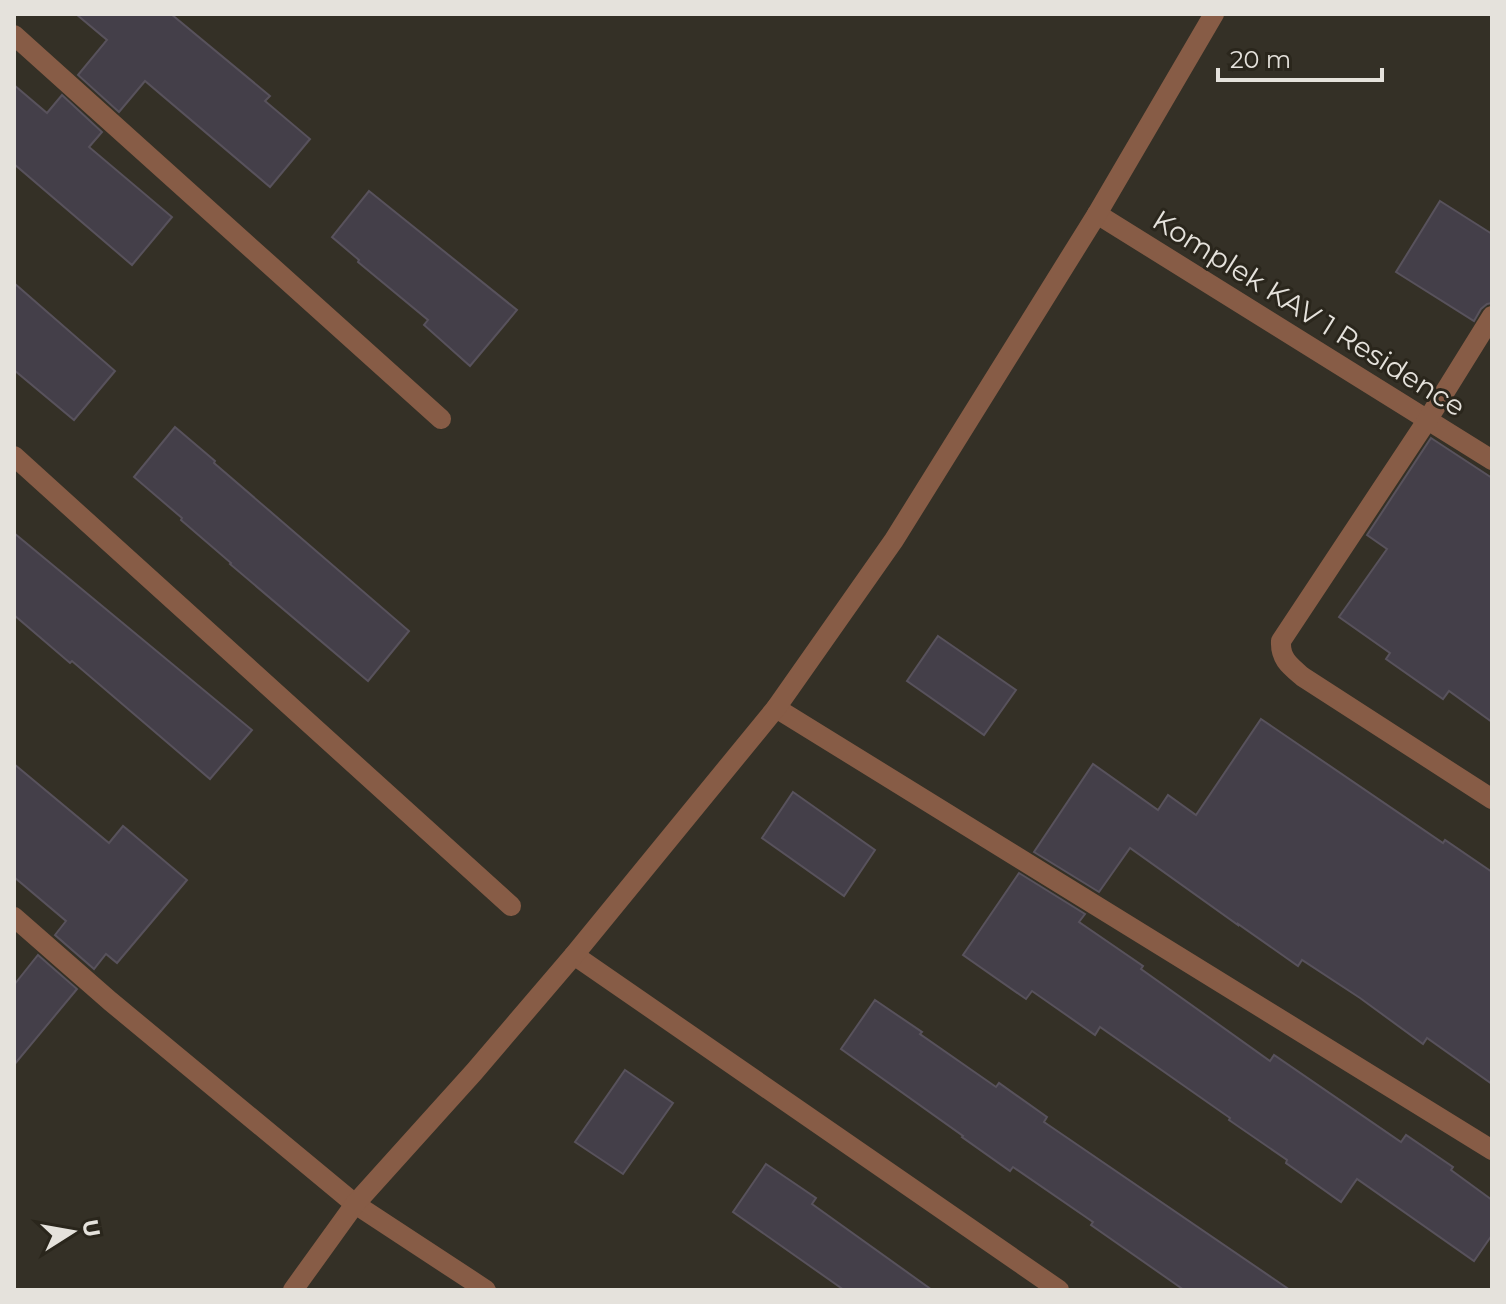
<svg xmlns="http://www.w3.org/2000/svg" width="1506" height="1304" viewBox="0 0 1506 1304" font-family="Montserrat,sans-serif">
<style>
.building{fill:#443f49;stroke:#58525c;stroke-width:2}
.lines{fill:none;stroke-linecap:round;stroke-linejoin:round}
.minor{stroke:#875c46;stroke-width:20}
.labels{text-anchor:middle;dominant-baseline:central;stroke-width:6;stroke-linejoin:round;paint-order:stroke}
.street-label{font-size:28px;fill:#e5e2dc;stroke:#2a261c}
</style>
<rect width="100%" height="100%" fill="#343026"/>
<g class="building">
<path d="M76,14H171L270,96L265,101L310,139L270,187L145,81L119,112L78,75L107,40Z"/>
<path d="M14,85L47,113L62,95L102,132L89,147L172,217L132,265L14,164Z"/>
<path d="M369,191L517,310L470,366L424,325L428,320L358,262L359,260L332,237Z"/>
<path d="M1440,201L1492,234V303L1487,304L1481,309L1474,321L1396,272Z"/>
<path d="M14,283L115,371L74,420L14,370Z"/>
<path d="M175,427L215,461L214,463L409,631L368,681L230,564L231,563L181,520L182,518L134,477Z"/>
<path d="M1431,438L1492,478V722L1449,691L1443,699L1386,659L1390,653L1339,617L1387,549L1367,535Z"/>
<path d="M14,533L252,730L210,779L72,661L70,663L14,615Z"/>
<path d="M938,636L1016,690L984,735L907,681Z"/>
<path d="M1261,719L1443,843L1445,840L1492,872V1084L1427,1038L1423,1044L1360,998L1302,960L1298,966L1238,924V925L1130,848L1099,892L1034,852L1093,764L1158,810L1168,795L1196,815Z"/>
<path d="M14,764L109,843L123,826L187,880L117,963L106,954L94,969L55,935L66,921L14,877Z"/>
<path d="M793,792L875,850L844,896L762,838Z"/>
<path d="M1019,873L1085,914L1079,922L1143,966L1141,969L1270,1061L1274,1055L1401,1142L1406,1135L1453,1167L1451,1170L1492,1200V1235L1474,1261L1357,1179L1341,1202L1286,1163L1287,1160L1229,1120L1230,1118L1100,1027L1095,1035L1032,991L1026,999L963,955Z"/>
<path d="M38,955L77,989L14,1065V985Z"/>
<path d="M875,1000L922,1032L920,1034L996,1087L999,1083L1047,1117L1044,1122L1290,1290H1184L1091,1225L1093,1222L1013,1167L1010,1171L962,1137L963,1136L841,1049Z"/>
<path d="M625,1070L673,1103L623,1174L575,1142Z"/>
<path d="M766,1164L816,1198L812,1204L932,1290H844L733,1212Z"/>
</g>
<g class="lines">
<g class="minor">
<path d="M14,35L441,419"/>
<path d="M1097,214L1492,460"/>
<path d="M1492,316L1428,419L1281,641C1280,659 1290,666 1303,677L1492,799"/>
<path d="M14,456L511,906"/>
<path d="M776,708L1492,1150"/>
<path d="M14,917L110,1001L355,1204L486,1290"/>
<path d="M574,955L1059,1290"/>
<path d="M293,1290L355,1204L474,1072L574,955L776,708L894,540L1097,214L1214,14"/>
</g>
</g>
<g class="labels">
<g class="street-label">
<text transform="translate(1309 313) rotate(32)">Komplek KAV 1 Residence</text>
</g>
</g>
<rect width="1506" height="1304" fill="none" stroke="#e5e2dc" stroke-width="32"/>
<g transform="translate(72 1232) rotate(79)" stroke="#2a261c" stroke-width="6" paint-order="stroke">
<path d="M0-6L14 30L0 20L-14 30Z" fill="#e5e2dc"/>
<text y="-12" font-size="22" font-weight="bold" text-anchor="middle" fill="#e5e2dc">U</text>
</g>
<path d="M1218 68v12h164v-12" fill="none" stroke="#e5e2dc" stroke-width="4"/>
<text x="1230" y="68" font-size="24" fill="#e5e2dc" stroke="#2a261c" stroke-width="6" paint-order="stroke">20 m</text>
</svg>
